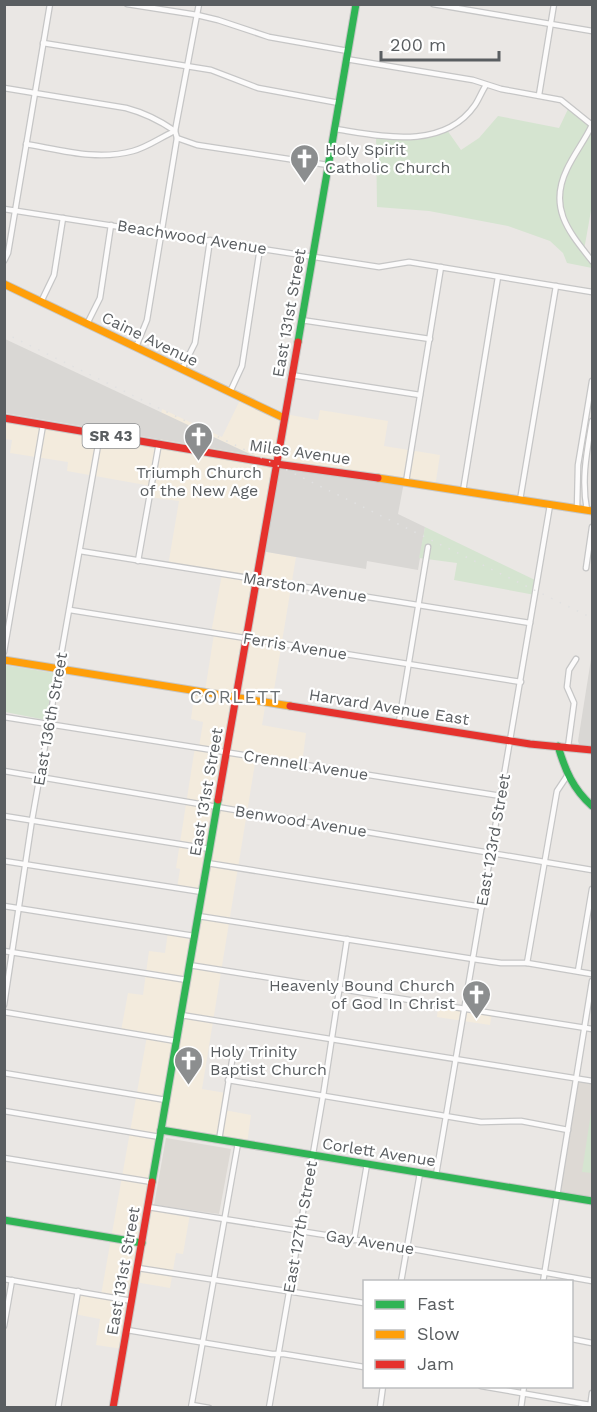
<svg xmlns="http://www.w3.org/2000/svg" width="597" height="1412" viewBox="0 0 597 1412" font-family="'Work Sans',sans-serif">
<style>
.commercial{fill:#f3ebdd}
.industrial{fill:#d9d7d4}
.education{fill:#ddd9d4}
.green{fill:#d5e4d0}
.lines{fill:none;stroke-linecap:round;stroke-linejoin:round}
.street-casing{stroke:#c6c6c6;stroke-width:7}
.fast-casing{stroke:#c6c6c5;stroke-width:9}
.slow-casing{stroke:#c6c6c5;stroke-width:9}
.jam-casing{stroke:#c6c6c5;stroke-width:9}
.street{stroke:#fcfbfb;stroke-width:4.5}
.fast{stroke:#30b455;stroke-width:7}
.slow{stroke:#ff9f0a;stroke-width:7}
.jam{stroke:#e5322d;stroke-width:7}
.rail{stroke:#e1e1e1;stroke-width:1.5;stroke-dasharray:1.5 8;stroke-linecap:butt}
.labels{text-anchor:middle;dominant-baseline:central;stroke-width:4.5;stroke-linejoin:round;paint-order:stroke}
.shield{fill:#fff;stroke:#8c8e90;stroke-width:1.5}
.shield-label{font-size:15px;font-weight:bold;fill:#5a5e61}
.poi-label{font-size:16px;fill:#5a5e61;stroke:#fff;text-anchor:start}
.street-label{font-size:16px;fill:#5a5e61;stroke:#fff}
.neighbourhood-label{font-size:18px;letter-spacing:1.5px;fill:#6b7073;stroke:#fff}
</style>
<rect width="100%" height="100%" fill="#eae7e4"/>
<g class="commercial">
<path d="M241,398L285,414L318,420L320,410L388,421L384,446L440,455L435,487L321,469L261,551L296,557L272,702L266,701L262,725L306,733L302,764L256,757L202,1089L226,1093L224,1110L251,1115L247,1144L161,1131L148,1206L190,1214L183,1254L176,1253L170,1288L135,1282L123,1349L96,1345L100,1319L74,1314L78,1291L101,1295L147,1036L121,1031L128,993L143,995L149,951L165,953L168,932L194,936L202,892L177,888L180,869L176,868L195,747H199L203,722L191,719L195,690L205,691L214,634L211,633L222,574L168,566L179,501L149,497L151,486L67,471L68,462L10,453L12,440L5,439L4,418L156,442L162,409L222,437Z"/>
<path d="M438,1005L492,1013L490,1025L437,1017Z"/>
</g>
<g class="industrial">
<path d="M4,339H5L252,455L5,413Z"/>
<path d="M276,464L404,482L398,514L425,527L418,570L367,561L366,569L261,551Z"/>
<path d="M592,653V746L579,744L578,741Z"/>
</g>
<g class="education">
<path d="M576,1078L592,1081V1201L557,1195Z"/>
<path d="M166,1138L231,1149L219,1214L154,1205Z"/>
</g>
<g class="green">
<path d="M570,105L592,125V205L584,250L592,261V268L567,263L563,253L550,241L508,226L429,211L377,207L376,135L415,136L447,130L461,150L479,138L498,116L559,128Z"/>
<path d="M425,527L537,581L535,595L454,580L457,563L419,558Z"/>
<path d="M4,665L54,673L46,720L5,712Z"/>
<path d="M592,1106V1173L582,1172Z"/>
</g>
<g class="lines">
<defs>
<g id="street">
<path d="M127,4L197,15L218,20L269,37L348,51"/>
<path d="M433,4L592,31"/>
<path d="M43,43L211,70L258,88L339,103"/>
<path d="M346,59L473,80L501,89L561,100L592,125"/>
<path d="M4,88L126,108C145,113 159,120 175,131"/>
<path d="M539,95L554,4"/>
<path d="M592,125C585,140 574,154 567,169C548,208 569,232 592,261"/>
<path d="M335,129C381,136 443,151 475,105C479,99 482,91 486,85"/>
<path d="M177,138L197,145L328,165"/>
<path d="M26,144C61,150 97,161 133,151C148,147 161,137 175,131"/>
<path d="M4,209L379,267L409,262L592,292"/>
<path d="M4,261L8,253L50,4"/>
<path d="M41,302L54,275L63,218"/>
<path d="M301,320L430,339"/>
<path d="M87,324L100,298L111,225"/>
<path d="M136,347L147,320L177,138L175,131L199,4"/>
<path d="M182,369L195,343L210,240"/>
<path d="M291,375L420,395"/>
<path d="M230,392L242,366L260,248"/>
<path d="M406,482L441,267"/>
<path d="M463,491L498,277"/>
<path d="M520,500L556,286"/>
<path d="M577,509L578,465L592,381"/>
<path d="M587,510C581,479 587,451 592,421"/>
<path d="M80,551L530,623"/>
<path d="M138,561L159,443"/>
<path d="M586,568L592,527"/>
<path d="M70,610L521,682"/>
<path d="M4,652L43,425"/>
<path d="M4,717L501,796"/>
<path d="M399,722L428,547"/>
<path d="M568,747L574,703L567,687L569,670L576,659"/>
<path d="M4,771L592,870"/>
<path d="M4,816L210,849"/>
<path d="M4,861L202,892"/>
<path d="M207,863L482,907"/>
<path d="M4,906L194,936"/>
<path d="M198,916L473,959L501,963H527L592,974"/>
<path d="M4,951L187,980"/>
<path d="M527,963L557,791L567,776"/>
<path d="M189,965L592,1029"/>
<path d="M578,971L592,889"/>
<path d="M4,1005L32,820L100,434"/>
<path d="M4,1012L176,1041"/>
<path d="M181,1015L592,1081"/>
<path d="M4,1073L166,1100"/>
<path d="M228,1080L481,1122L521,1121L568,1130"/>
<path d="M4,1111L160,1137"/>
<path d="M219,1140L233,1055"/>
<path d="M4,1158L152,1182"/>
<path d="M436,1175L550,505"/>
<path d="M148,1207L407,1248L592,1281"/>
<path d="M354,1240L367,1164"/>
<path d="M138,1268L364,1303"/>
<path d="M4,1279L132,1301"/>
<path d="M401,1282L420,1173"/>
<path d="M543,1282L592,981"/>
<path d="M4,1326L12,1280"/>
<path d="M127,1330L272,1354H284L364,1367"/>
<path d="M572,1339L592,1343"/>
<path d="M481,1386L590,1405"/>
<path d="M192,1405L209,1408"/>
<path d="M58,1408L78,1291"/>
<path d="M191,1408L238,1143"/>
<path d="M269,1408L323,1096L347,939"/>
<path d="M380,1408L383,1386"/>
<path d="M521,1408L524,1386"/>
<path d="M590,1408L592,1393"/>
</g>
<g id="fast">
<path d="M298,342L356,4"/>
<path d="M558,746C565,770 573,789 592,806"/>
<path d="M161,1130L592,1201"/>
<path d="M152,1182L218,800"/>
<path d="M4,1220L142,1243"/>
</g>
<g id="slow">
<path d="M4,284L284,418"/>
<path d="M378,478L592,511"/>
<path d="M4,660L290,706"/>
</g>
<g id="jam">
<path d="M4,418L276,464L378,478"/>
<path d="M290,706L530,744L592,750"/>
<path d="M218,800L298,342"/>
<path d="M113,1408L152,1182"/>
</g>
</defs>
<use href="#street" class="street-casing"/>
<use href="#fast" class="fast-casing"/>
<use href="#slow" class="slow-casing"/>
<use href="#jam" class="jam-casing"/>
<use href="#street" class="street"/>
<use href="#fast" class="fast"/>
<use href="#slow" class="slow"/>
<use href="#jam" class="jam"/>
<path class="rail" d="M4,333L592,618"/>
</g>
<defs>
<symbol id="church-pin" viewBox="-11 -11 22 30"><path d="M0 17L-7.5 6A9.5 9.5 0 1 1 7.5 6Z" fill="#8c8e8f" stroke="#fff"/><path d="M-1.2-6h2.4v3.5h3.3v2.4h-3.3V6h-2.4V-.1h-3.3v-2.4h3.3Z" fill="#fff"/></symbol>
</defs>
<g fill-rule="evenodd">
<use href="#church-pin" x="288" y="142" width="33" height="45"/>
<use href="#church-pin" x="182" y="420" width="33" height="45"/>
<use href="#church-pin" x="460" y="978" width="33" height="45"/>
<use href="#church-pin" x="172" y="1044" width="33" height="45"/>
</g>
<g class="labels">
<rect class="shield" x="82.5" y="424" width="57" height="24" rx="4.5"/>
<g class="shield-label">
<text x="111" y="436">SR 43</text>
</g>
<g class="poi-label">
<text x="325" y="149">Holy Spirit<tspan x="325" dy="18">Catholic Church</tspan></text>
<text x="199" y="472" text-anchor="middle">Triumph Church<tspan x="199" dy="18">of the New Age</tspan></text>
<text x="455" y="985" text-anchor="end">Heavenly Bound Church<tspan x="455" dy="18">of God In Christ</tspan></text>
<text x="210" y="1051">Holy Trinity<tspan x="210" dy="18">Baptist Church</tspan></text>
</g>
<g class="street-label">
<text transform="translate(192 237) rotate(9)">Beachwood Avenue</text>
<text transform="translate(289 313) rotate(-80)">East 131st Street</text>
<text transform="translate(150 339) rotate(26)">Caine Avenue</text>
<text transform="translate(300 452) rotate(8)">Miles Avenue</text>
<text transform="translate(305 587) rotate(9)">Marston Avenue</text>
<text transform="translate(295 646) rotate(9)">Ferris Avenue</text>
<text transform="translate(389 707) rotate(9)">Harvard Avenue East</text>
<text transform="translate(50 719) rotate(-80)">East 136th Street</text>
<text transform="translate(306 765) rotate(9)">Crennell Avenue</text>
<text transform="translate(206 792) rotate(-80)">East 131st Street</text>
<text transform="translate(301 821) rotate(9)">Benwood Avenue</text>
<text transform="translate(493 840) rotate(-80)">East 123rd Street</text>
<text transform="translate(379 1152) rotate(9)">Corlett Avenue</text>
<text transform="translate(300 1227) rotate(-80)">East 127th Street</text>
<text transform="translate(370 1242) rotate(9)">Gay Avenue</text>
<text transform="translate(123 1271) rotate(-80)">East 131st Street</text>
</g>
<g class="neighbourhood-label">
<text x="236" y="696">CORLETT</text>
</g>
</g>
<rect width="597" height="1412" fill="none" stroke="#5a5e61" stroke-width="12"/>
<rect x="363" y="1280" width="210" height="108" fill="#ffffff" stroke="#bdbfc0" stroke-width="1.5"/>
<rect x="375" y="1300" width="30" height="9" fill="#30b455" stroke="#bdbfc0" stroke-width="1.5"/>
<text x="417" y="1310" font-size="18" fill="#5a5e61">Fast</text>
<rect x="375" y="1330" width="30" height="9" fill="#ff9f0a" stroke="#bdbfc0" stroke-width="1.5"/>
<text x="417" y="1340" font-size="18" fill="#5a5e61">Slow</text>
<rect x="375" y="1360" width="30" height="9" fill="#e5322d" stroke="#bdbfc0" stroke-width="1.5"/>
<text x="417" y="1370" font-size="18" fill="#5a5e61">Jam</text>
<path d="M381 51v9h118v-9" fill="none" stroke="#5a5e61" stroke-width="3"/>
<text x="390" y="51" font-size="18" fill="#5a5e61" stroke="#ffffff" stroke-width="4.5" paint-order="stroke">200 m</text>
</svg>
